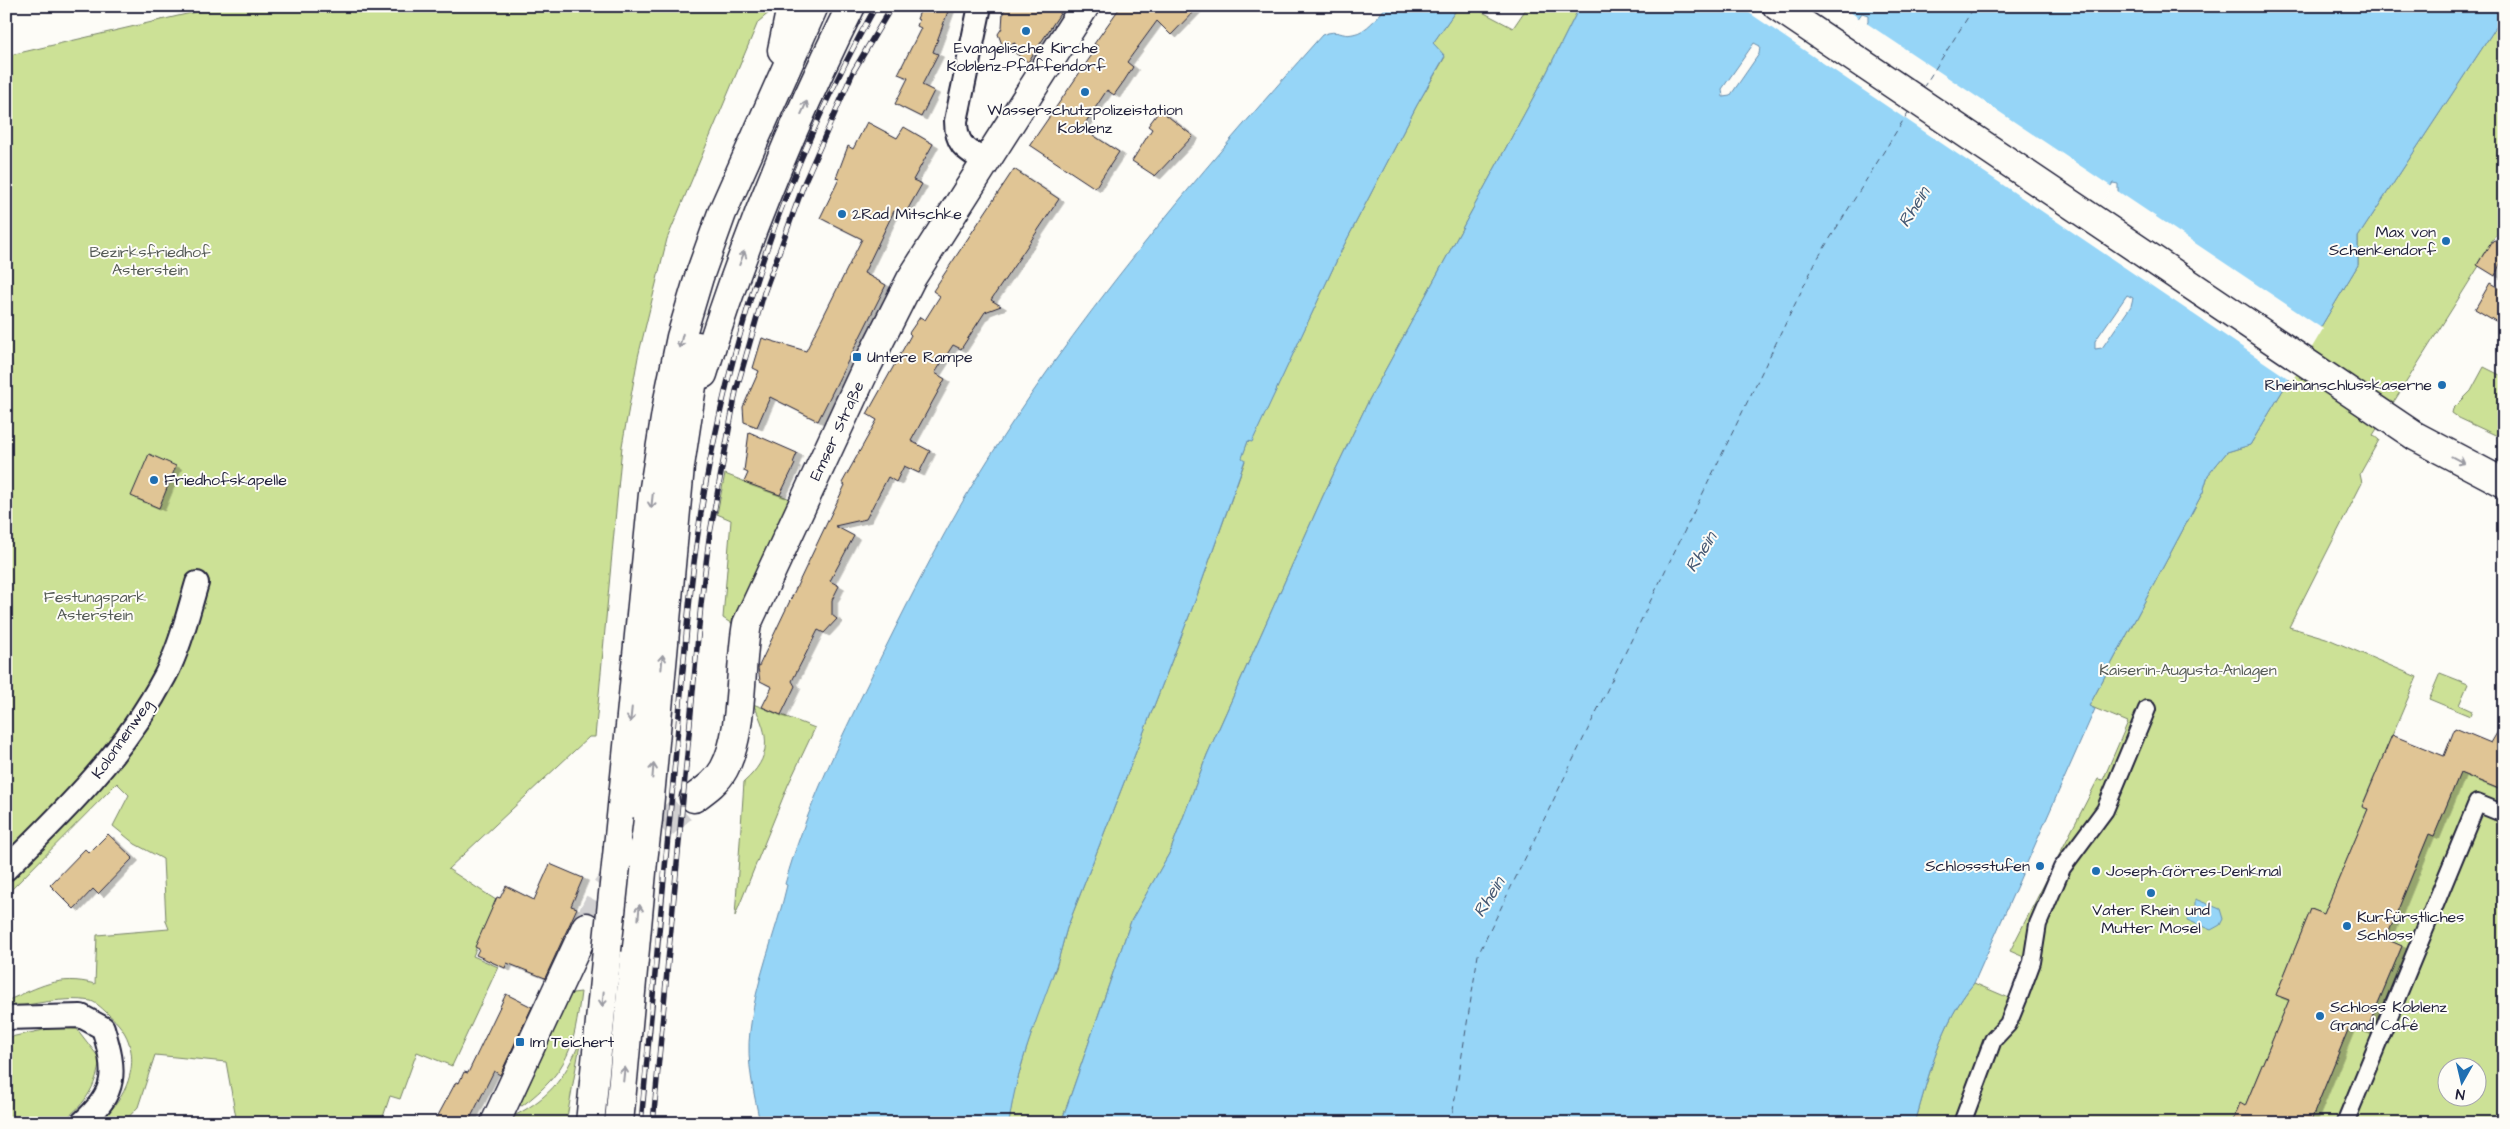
<svg xmlns="http://www.w3.org/2000/svg" width="2510" height="1129" viewBox="0 0 2510 1129" font-family="'Architects Daughter',sans-serif">
<style>
.green{fill:#cce196;stroke:#778268;fill-rule:evenodd}
.water{fill:#96d5f7;stroke:#688dac;fill-rule:evenodd}
.pier{fill:#fdfcf7}
.lines{fill:none;stroke-linecap:round;stroke-linejoin:round}
.ferry{stroke:#455873;stroke-width:1;stroke-dasharray:6 5;stroke-linecap:butt}
.building{fill:#e0c595;stroke:#22223b;filter:url(#shadow)}
.tertiary-tunnel{stroke:#d1d0d1;stroke-width:28;stroke-dasharray:28 14;stroke-linecap:butt}
.pedestrian-casing{stroke:#22223b;stroke-width:20}
.minor-casing{stroke:#22223b;stroke-width:26}
.tertiary-casing{stroke:#22223b;stroke-width:31}
.primary-casing{stroke:#22223b;stroke-width:31}
.trunk-casing{stroke:#22223b;stroke-width:31}
.pedestrian{stroke:#fdfcf7;stroke-width:16}
.minor{stroke:#fdfcf7;stroke-width:22}
.tertiary{stroke:#fdfcf7;stroke-width:28}
.primary{stroke:#fdfcf7;stroke-width:28}
.trunk{stroke:#fdfcf7;stroke-width:28}
.rail-casing{stroke:#22223b;stroke-width:5.5}
.rail{stroke:#fdfcf7;stroke-width:4;stroke-dasharray:11;stroke-linecap:butt}
.trunk-bridge-casing{stroke:#22223b;stroke-width:31;stroke-linecap:butt}
.trunk-bridge{stroke:#fdfcf7;stroke-width:28}
.oneway{stroke:#9a9aa2}
.poi-dot{fill:#1f6fb2;stroke:#fdfcf7;stroke-width:2}
.labels{text-anchor:middle;dominant-baseline:central;stroke-width:4;stroke-linejoin:round;paint-order:stroke}
.poi-label{font-size:16px;fill:#22223b;stroke:#fdfcf7;text-anchor:start}
.park-label{font-size:16px;fill:#555b56;stroke:#fdfcf7}
.street-label{font-size:16px;fill:#22223b;stroke:#fdfcf7}
.water-label{font-size:18px;font-style:italic;fill:#455873;stroke:#fdfcf7}
</style>
<defs>
<filter id="shadow"><feDropShadow dx="5.5" dy="3" stdDeviation="0" flood-color="#0004"/></filter>
</defs>
<rect width="100%" height="100%" fill="#fdfcf7"/>
<filter id="ink" filterUnits="userSpaceOnUse"><feTurbulence type="fractalNoise" baseFrequency=".02" numOctaves="2"/><feDisplacementMap in="SourceGraphic" scale="10" xChannelSelector="R" yChannelSelector="G"/><feConvolveMatrix kernelMatrix="1 2 1 2 8 2 1 2 1" color-interpolation-filters="sRGB"/></filter>
<g filter="url(#ink)">
<g class="green">
<path d="M221,6H777L758,22L667,239L638,357L622,446L595,737H589L448,869L496,900L473,956L498,967L452,1066L417,1052L400,1099L390,1096L381,1123H237L226,1062L155,1055L138,1107L123,1123H98C133,1094 147,1046 109,1015C104,1010 97,1003 91,1001C64,996 33,1005 6,1008V1001C40,987 58,974 95,984L97,935L169,929L166,921L163,859L135,844L113,826L129,795L117,783L6,895V879L118,751L6,862V56Z"/>
<path d="M1459,6H1471L1513,28L1528,6H1580L1546,74L1369,400L1323,496L1207,755L1170,852L1131,921L1061,1123H1009L1013,1096L1025,1053L1044,994L1056,968L1067,928L1195,601L1245,461L1241,459L1248,441H1252L1342,249L1417,105L1445,57L1433,43Z"/>
<path d="M2504,15V225L2491,242L2487,253H2484L2478,263L2479,266L2373,435L2379,440L2360,474L2362,483L2289,627L2326,638L2417,677L2362,806L2368,809L2324,914L2311,909L2276,995L2289,1000L2245,1106L2240,1104L2232,1123H1915C1929,1075 1941,1022 1974,983L2009,998L2026,958L2010,951L2098,779L2103,780L2128,722L2089,706L2203,492L2208,475L2227,452L2250,445L2358,265V237Z"/>
<path d="M2484,367L2504,377V439L2459,418L2452,413L2453,409L2471,391Z"/>
<path d="M725,474L793,500L734,616L732,624L723,618L731,520L717,514Z"/>
<path d="M2440,673L2468,684L2459,705L2472,711L2470,716L2429,699Z"/>
<path d="M753,704L815,728L788,785L735,916L744,782C772,757 770,736 753,704Z"/>
<path d="M2460,773L2504,791V1123H2310L2350,1025L2366,1032L2402,946L2386,939L2429,834L2434,836ZM2448,1066H2478V1096H2448Z"/>
<path d="M581,992C574,1048 569,1070 522,1106L520,1105L569,997L573,993Z"/>
<path d="M53,1028L77,1029L100,1059C96,1088 84,1107 59,1123H6V1038Z"/>
<path d="M581,1039L566,1123H506L508,1119C547,1100 565,1080 581,1039Z"/>
</g>
<g class="water">
<path d="M1387,6H1459L1433,43L1445,56L1417,105L1342,249L1252,442L1248,441L1242,458L1245,460L1195,601L1067,928C1063,941 1060,956 1055,969C1037,1019 1016,1069 1009,1123H760C754,1093 746,1061 750,1031C755,981 776,934 787,885L785,884C805,812 838,744 871,677C903,612 936,546 973,484C1072,322 1196,177 1322,35C1339,28 1341,37 1353,34C1367,32 1378,16 1387,6Z"/>
<path d="M1580,6H2504V15L2358,237V265L2250,445L2227,452L2208,475L2203,492L2089,706L2095,709L1974,983C1941,1022 1929,1075 1915,1123H1061L1131,921L1170,852L1207,755L1323,496L1369,400L1546,74ZM1862,13L1868,15V22L1838,66L1831,67L1830,59ZM1754,43L1760,46L1759,54L1730,96L1723,97L1722,89ZM2113,183L2118,184V193L2085,237L2080,233L2081,228ZM2127,295L2133,298L2131,306L2102,348L2095,349V341Z"/>
<path d="M2195,899L2220,909L2223,919L2220,925L2211,930L2187,920L2188,916L2195,911Z"/>
</g>
<path class="pier" d="M1739,6H1842L1860,19L1832,61L1833,65L1836,64L1865,22L2112,187L2083,229V234L2087,233L2116,190L2323,329L2292,381Z"/>
<g class="lines">
<g class="ferry">
<path d="M1923,88L1975,6"/>
<path d="M1451,1123L1478,955L1816,261L1909,111"/>
</g>
</g>
<g class="building">
<path d="M922,6H950L933,52L938,54L922,85L934,91L921,117L895,104L908,78L898,74L921,28L917,26L919,20L917,19Z"/>
<path d="M1008,6H1065L1028,62L1015,53V43L1003,47L998,34L1002,28L1003,12Z"/>
<path d="M1121,6H1199L1171,35L1157,21L1127,62L1133,67L1124,81L1114,95L1107,90L1082,128L1119,152L1095,188L1030,145L1098,46L1094,44Z"/>
<path d="M1160,110L1193,136L1155,176L1132,161L1152,129L1148,126Z"/>
<path d="M867,122L897,138L904,127L933,144L913,180L922,184L904,216L894,211L864,273L886,285L818,421L770,397L757,427L744,422L743,407L759,371L753,368L762,338L806,351L862,239L820,218L839,179L836,178L848,146L853,149Z"/>
<path d="M1014,169L1059,199L991,300L1001,306L985,312L961,349L953,345L935,373L945,379L911,441L930,451L919,473L904,466L896,482L888,477L866,519L835,526L854,536L830,581L839,586L832,600V615L837,619L824,633L818,630L792,681L795,686L781,715L762,707L772,687L760,681L758,668L845,485L842,483L877,420L867,414L911,335L909,333L920,317L925,320L940,296L933,291Z"/>
<path d="M2504,239V254L2495,276L2477,265L2491,242Z"/>
<path d="M2490,283L2504,291V326L2475,309Z"/>
<path d="M749,432L797,453L793,463L795,464L780,495L744,482L748,473L744,471Z"/>
<path d="M149,454L176,466L159,508L131,496Z"/>
<path d="M2504,721V791L2460,773L2434,836L2429,834L2386,939L2402,946L2366,1032L2350,1025L2310,1123H2232L2240,1103L2245,1106L2289,1000L2276,995L2311,909L2324,914L2368,809L2362,807L2392,735L2444,756L2455,728L2491,743Z"/>
<path d="M108,834L133,858L98,894L93,889L74,909L50,885L85,849L89,853Z"/>
<path d="M550,864L583,878L571,906L577,908L545,978L507,963L505,968L476,955L479,949L475,947L497,897L500,898L506,886L534,900Z"/>
<path d="M506,994L532,1007L500,1075L494,1071L468,1123H434L456,1082L459,1083L464,1072L468,1073Z"/>
</g>
<g class="lines">
<path class="tertiary-tunnel" d="M586,927L604,892L633,851L694,798"/>
<defs>
<g id="pedestrian">
<path d="M1962,1123L1993,1040L2008,1024L2019,997L2032,962L2038,924L2062,868L2105,810L2147,709"/>
<path d="M2345,1123L2477,803L2504,814"/>
</g>
<g id="minor">
<path d="M980,6L956,121C956,145 965,149 985,161"/>
<path d="M6,869C66,810 125,752 165,676C180,648 188,613 197,583"/>
<path d="M6,1018L81,1016L103,1028C116,1072 118,1091 82,1123"/>
</g>
<g id="tertiary">
<path d="M694,798C705,790 717,782 724,769C744,733 739,666 747,624L867,366L911,279L1085,6"/>
<path d="M495,1123L586,927"/>
</g>
<path id="primary" d="M1777,6L2415,436L2504,483"/>
<g id="trunk">
<path d="M782,50L791,7"/>
<path d="M703,374C742,247 792,125 851,6"/>
<path d="M648,819L680,466L698,346"/>
<path d="M618,847L653,494L668,400L681,337L699,277L722,213L814,6"/>
<path d="M590,1123L607,950"/>
<path d="M619,1123L643,861"/>
</g>
</defs>
<use href="#pedestrian" class="pedestrian-casing"/>
<use href="#minor" class="minor-casing"/>
<use href="#tertiary" class="tertiary-casing"/>
<use href="#primary" class="primary-casing"/>
<use href="#trunk" class="trunk-casing"/>
<use href="#pedestrian" class="pedestrian"/>
<use href="#minor" class="minor"/>
<use href="#tertiary" class="tertiary"/>
<use href="#primary" class="primary"/>
<use href="#trunk" class="trunk"/>
<defs>
<g id="rail">
<path d="M641,1123C651,1009 662,896 673,783C683,677 689,570 709,466C740,305 795,149 876,6"/>
<path d="M653,1123L701,604L709,539L736,391L764,293L805,181L853,72L892,6"/>
</g>
</defs>
<use href="#rail" class="rail-casing"/>
<use href="#rail" class="rail"/>
<defs>
<g id="trunk-bridge">
<path d="M643,861L648,819"/>
<path d="M607,950L618,847"/>
</g>
</defs>
<use href="#trunk-bridge" class="trunk-bridge-casing"/>
<use href="#trunk-bridge" class="trunk-bridge"/>
</g>
<defs><path id="oneway-shaft" d="M-6 0H5M1.5-3L5.5 0L1.5 3" fill="none" stroke-width="1.6" stroke-linecap="round" stroke-linejoin="round" transform="scale(1.25)"/></defs>
<g class="oneway">
<use href="#oneway-shaft" transform="translate(804 108) rotate(-66)"/>
<use href="#oneway-shaft" transform="translate(742 258) rotate(-69)"/>
<use href="#oneway-shaft" transform="translate(681 341) rotate(104)"/>
<use href="#oneway-shaft" transform="translate(2458 460) rotate(28)"/>
<use href="#oneway-shaft" transform="translate(652 501) rotate(96)"/>
<use href="#oneway-shaft" transform="translate(662 662) rotate(-85)"/>
<use href="#oneway-shaft" transform="translate(631 715) rotate(96)"/>
<use href="#oneway-shaft" transform="translate(653 771) rotate(-85)"/>
<use href="#oneway-shaft" transform="translate(639 912) rotate(-85)"/>
<use href="#oneway-shaft" transform="translate(603 999) rotate(95)"/>
<use href="#oneway-shaft" transform="translate(624 1074) rotate(-84)"/>
</g>
</g>
<g class="poi-dot">
<circle cx="1026" cy="31" r="5"/>
<circle cx="1085" cy="92" r="5"/>
<circle cx="842" cy="214" r="5"/>
<circle cx="2446" cy="241" r="5"/>
<rect x="852" y="352" width="10" height="10" rx="2.5"/>
<circle cx="2442" cy="385" r="5"/>
<circle cx="154" cy="480" r="5"/>
<circle cx="2040" cy="866" r="5"/>
<circle cx="2096" cy="871" r="5"/>
<circle cx="2151" cy="893" r="5"/>
<circle cx="2347" cy="926" r="5"/>
<circle cx="2320" cy="1016" r="5"/>
<rect x="515" y="1037" width="10" height="10" rx="2.5"/>
</g>
<g class="labels">
<g class="poi-label">
<text x="1026" y="48" text-anchor="middle">Evangelische Kirche<tspan x="1026" dy="18">Koblenz-Pfaffendorf</tspan></text>
<text x="1085" y="110" text-anchor="middle">Wasserschutzpolizeistation<tspan x="1085" dy="18">Koblenz</tspan></text>
<text x="852" y="214">2Rad Mitschke</text>
<text x="2436" y="232" text-anchor="end">Max von<tspan x="2436" dy="18">Schenkendorf</tspan></text>
<text x="867" y="357">Untere Rampe</text>
<text x="2432" y="385" text-anchor="end">Rheinanschlusskaserne</text>
<text x="164" y="480">Friedhofskapelle</text>
<text x="2030" y="866" text-anchor="end">Schlossstufen</text>
<text x="2106" y="871">Joseph-Görres-Denkmal</text>
<text x="2151" y="910" text-anchor="middle">Vater Rhein und<tspan x="2151" dy="18">Mutter Mosel</tspan></text>
<text x="2357" y="917">Kurfürstliches<tspan x="2357" dy="18">Schloss</tspan></text>
<text x="2330" y="1007">Schloss Koblenz<tspan x="2330" dy="18">Grand Café</tspan></text>
<text x="530" y="1042">Im Teichert</text>
</g>
<g class="park-label">
<text x="150" y="252">Bezirksfriedhof<tspan x="150" dy="18">Asterstein</tspan></text>
<text x="95" y="597">Festungspark<tspan x="95" dy="18">Asterstein</tspan></text>
<text x="2188" y="670">Kaiserin-Augusta-Anlagen</text>
</g>
<g class="street-label">
<text transform="translate(837 431) rotate(-65)">Emser Straße</text>
<text transform="translate(122 739) rotate(-55)">Kolonnenweg</text>
</g>
<g class="water-label">
<text transform="translate(1914 207) rotate(-58)">Rhein</text>
<text transform="translate(1701 552) rotate(-58)">Rhein</text>
<text transform="translate(1489 897) rotate(-58)">Rhein</text>
</g>
</g>
<rect width="2510" height="1129" fill="none" stroke="#fdfcf7" stroke-width="25"/>
<rect x="12" y="12" width="2485" height="1104" fill="none" stroke="#22223b" stroke-width="2" filter="url(#ink)"/>
<g transform="translate(2462 1082) rotate(188)"><circle r="24" fill="#fdfcf7" stroke="#a5a5ac"/>
<path d="M0-4L9 19L0 12L-9 19Z" fill="#1f6fb2"/>
<text y="-8" font-size="14" font-weight="bold" text-anchor="middle" fill="#22223b">N</text>
</g>
</svg>
